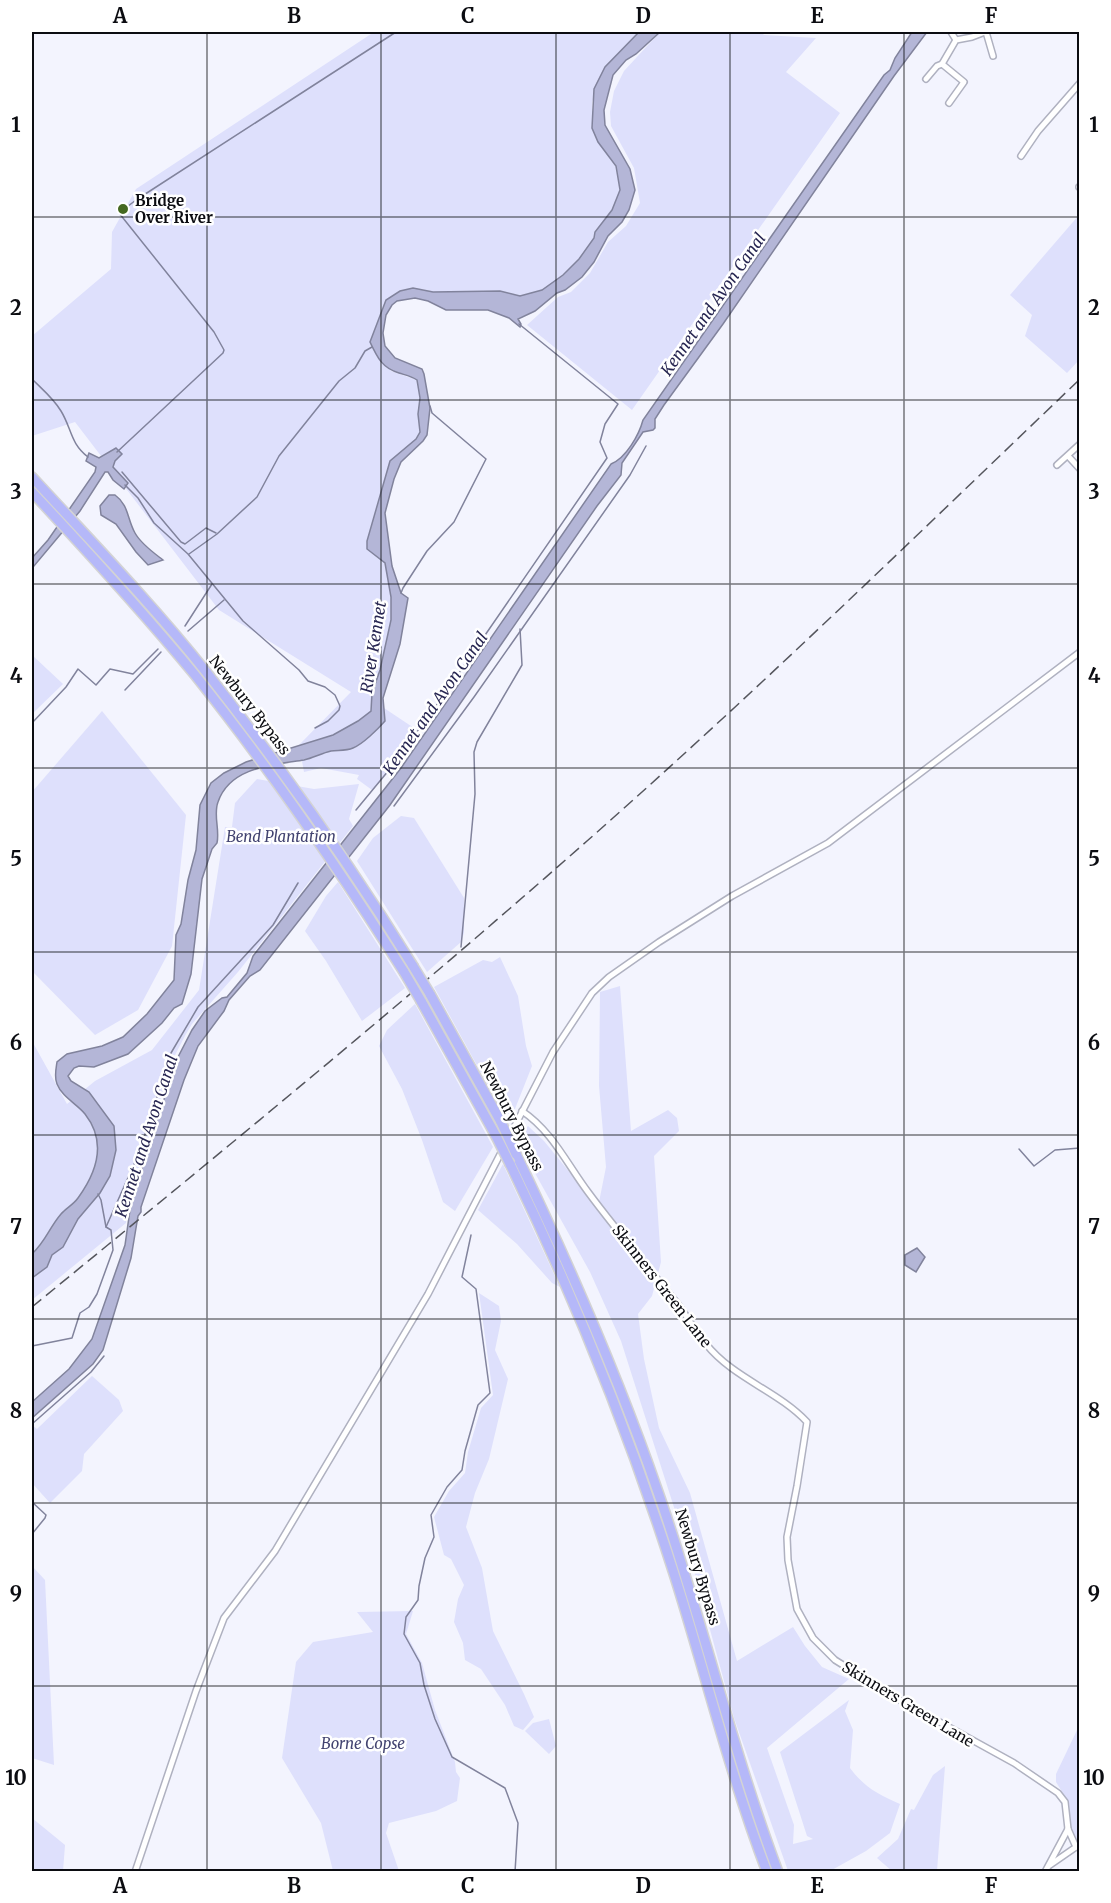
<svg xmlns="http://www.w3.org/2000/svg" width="1111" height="1903" viewBox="0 0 1111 1903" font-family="Merriweather,serif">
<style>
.green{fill:#dee0fc}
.water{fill:#b4b6d7;stroke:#81839c;stroke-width:1.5}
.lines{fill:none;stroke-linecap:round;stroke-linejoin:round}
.stream{stroke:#81839c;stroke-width:1.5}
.street-casing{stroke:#afb1c0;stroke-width:8}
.highway-casing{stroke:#d3d3d4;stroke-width:12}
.street{stroke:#fff;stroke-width:5}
.highway{stroke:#b5b8f9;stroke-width:9}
.rail{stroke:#55565d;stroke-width:1.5;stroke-dasharray:12 6;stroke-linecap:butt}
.highway-bridge-casing{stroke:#d3d3d4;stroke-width:12;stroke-linecap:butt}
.highway-bridge{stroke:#b5b8f9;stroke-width:9}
.grid{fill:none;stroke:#0b0c11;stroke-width:1.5;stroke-opacity:0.55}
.poi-dot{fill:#446821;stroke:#fff;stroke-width:2}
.labels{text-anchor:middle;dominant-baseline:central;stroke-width:5;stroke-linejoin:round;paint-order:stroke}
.poi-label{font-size:15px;font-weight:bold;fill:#0b0c11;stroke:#fff;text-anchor:start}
.street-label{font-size:15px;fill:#0b0c11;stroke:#fff}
.park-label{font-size:15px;font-style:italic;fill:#424370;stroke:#fff}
.water-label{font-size:16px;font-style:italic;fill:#282752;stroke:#fff}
.neatline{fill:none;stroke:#0b0c11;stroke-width:2}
.grid-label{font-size:20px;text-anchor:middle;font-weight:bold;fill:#0b0c11}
</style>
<rect width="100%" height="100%" fill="#f3f4fe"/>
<g class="green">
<path d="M374,32H639L605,67L592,102V128L598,142L616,166L620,190L612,210L595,232L594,238L579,259L563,275L542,290L520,297L500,291L433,292L421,289L400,291L378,322L370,342L391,371L417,380L420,398L418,414L420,432L416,439L390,461L367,541L376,555L385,563L391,597V620L380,670L372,693V700L417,730L389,770L372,790L357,779L359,775L321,768L304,772L299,745L351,692L219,610L75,422L32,436V336L111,269L112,232L136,189Z"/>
<path d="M660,32H761L764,35L816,38L786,72L840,113L632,410L527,325L558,297L571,292L590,273L608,242L626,226L640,203L634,168L611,126L610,112L614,91L624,71Z"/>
<path d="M1079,215V360L1067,373L1025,336L1032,315L1010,295Z"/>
<path d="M32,655L63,684L32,714Z"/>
<path d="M102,711L186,815L172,946L138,1010L95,1035L32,971V792Z"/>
<path d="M257,779L314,789L359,784L349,819L353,826L238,972L192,1024L186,1034L174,1057L141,1162L128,1204L126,1223L32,1300V1041L67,1104L95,1081L152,1050L199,990L225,827H232L235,803Z"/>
<path d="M401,816L414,818L464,898V933L461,942L427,972L357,861L373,838Z"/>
<path d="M338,882L405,988L362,1021L326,961L305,931L326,896Z"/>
<path d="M500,957L518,996L526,1046L532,1066L509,1124L434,987L483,960L492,962Z"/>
<path d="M620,986L631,1131L668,1110L677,1118L679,1131L654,1156L661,1262L652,1296L638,1314L644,1359L659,1428L690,1493L737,1661L793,1627L805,1646L822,1667L849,1679L767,1748L794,1825L793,1844L813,1839L807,1836L780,1752L849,1700L845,1711L853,1730L850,1768C864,1787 879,1795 900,1804L890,1833L866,1851L830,1871H788L734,1718L693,1567L621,1341L590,1272L516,1139L528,1126L544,1141L598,1207L606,1167L599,1086L600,992Z"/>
<path d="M415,1004L493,1147L455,1211L443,1202L422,1140L402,1089L379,1046L387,1030Z"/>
<path d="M503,1164L560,1287L552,1283L517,1244L478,1210Z"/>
<path d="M479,1293L499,1306L501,1321L495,1350L508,1379L489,1459L475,1493L466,1527L482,1568L493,1631L524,1694L534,1717L523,1730L514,1726L505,1705L481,1669L465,1660L463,1643L454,1622L458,1599L464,1585L451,1559L444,1555L434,1517L449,1491L465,1473L468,1452L481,1408L493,1395Z"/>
<path d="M92,1376L119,1400L123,1411L84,1454L82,1471L50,1503L32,1483V1427L33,1426L37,1429Z"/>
<path d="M32,1566L45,1580L54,1765L32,1758Z"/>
<path d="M413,1611L406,1634L422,1663L435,1710L455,1762L456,1772L460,1778L457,1801L436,1811L389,1823L386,1833L399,1871H333L321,1823L282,1758L296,1662L313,1642L373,1632L357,1612Z"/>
<path d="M549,1719L556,1746L549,1754L525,1731L533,1723Z"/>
<path d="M1079,1726L1080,1842H1077L1071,1827L1069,1803L1056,1782V1774Z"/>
<path d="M945,1766L937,1871H892L877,1858L898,1839L911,1809L914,1810L933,1775Z"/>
<path d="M32,1818L65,1845L63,1871H32Z"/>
</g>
<g class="water">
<path d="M639,32H660L636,54L626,60L613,75L604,110L605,125L630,169L635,190L629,210L622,222L608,236L594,262L582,277L565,290L557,293L535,311L518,319L521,324L520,327L509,318L488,310H446L428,301L415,298L397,301L392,305L386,315L383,333L385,346L395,358L422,369L424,374L430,408L427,435L423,441L401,462L394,479L385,513L392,566L401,593L408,598L400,644L383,698L385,721C378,729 363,744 353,748C346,751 338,750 331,751C322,753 313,758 304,760C272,765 230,767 218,802C213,815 220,829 217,843L212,849L202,879L191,974L182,1004L174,1008L162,1023L128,1054L94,1067L79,1066L74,1068L68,1076L71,1081L89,1092L114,1126L116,1150L110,1176L100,1193L78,1219L63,1247L52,1255L47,1267L32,1278V1254C46,1241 49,1228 61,1214C66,1208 73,1205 78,1198C97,1172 107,1142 85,1114C77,1104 62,1097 57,1084C54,1077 56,1069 57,1062L67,1054L102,1046L123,1037L147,1014L174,980L176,935L181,924L188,880L196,850L200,805L211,783L224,773L246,762L333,735L358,721L371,711L372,693L380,670L391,620V597L385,563L367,549V541L390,461L416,439L420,432L418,414L420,398L417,380C411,376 405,375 399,373C382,368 377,357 370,342L386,300L400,291L413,288L433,292L500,291L520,296L542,290L563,275L579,259L594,238L595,232L612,210L620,190L616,166L598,142L592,128L594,89L605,67Z"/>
<path d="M912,32H927L894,76L723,324L664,405L655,419V428L653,430L643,432L622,463L621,475L597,506L390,805L260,970L250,976L229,1000L224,1011L198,1046L184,1080L141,1207V1212L138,1216L131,1258L103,1350L93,1364L32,1418V1402L69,1369L92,1339L125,1245L131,1203L176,1061L192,1030L205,1011L222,998L227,997L247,973L253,956L401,768L611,464C626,458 639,435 643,420L884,75L890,70L895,58Z"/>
<path d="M116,448L122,454L115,461L113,467L128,483L124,489L113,480L108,472H105L80,511L34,566L32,564V558L48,540L95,472L96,467L86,461L89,453L99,458Z"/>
<path d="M109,495H115C129,505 127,519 135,533C141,544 154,553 163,560L148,565L136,552L116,524L101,515L100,506Z"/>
<path d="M917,1248L925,1257L916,1272L905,1265V1255Z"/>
</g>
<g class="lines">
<g class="stream">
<path d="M32,379C42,389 54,399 61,411C72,429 70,443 88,457"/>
<path d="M117,452L223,353L224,350L214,332L119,213L136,200L396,32"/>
<path d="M122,472L181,542L185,544L206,528L216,533"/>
<path d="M125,485L138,498L154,523L188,554L243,621L299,670L308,681L325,687L335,695L340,706L339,710L328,721L315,728"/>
<path d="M189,554L217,534L257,497L279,456L339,381L355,368L365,351L372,347"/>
<path d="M401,593L403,588L427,551L454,522L486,459L432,413L430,406"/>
<path d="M185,626L212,584"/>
<path d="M188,631L224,600"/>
<path d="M125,690L161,652"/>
<path d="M32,723L66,687L78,669L96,685L110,669L133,674L158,649"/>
<path d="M394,806L474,697L630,475L646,446"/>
<path d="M356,810L389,770L439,702L607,458L600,442L605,424L618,404L519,324"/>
<path d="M461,947L475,794L474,752L477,742L522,665L520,629"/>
<path d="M1019,1149L1034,1166L1055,1150L1080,1148"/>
<path d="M106,1227L139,1153L171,1053L198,1007L273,925L298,883"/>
<path d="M471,1235L462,1277L476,1289L490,1393L478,1405L465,1451L462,1470L447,1487L431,1515L434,1537L425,1558L419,1586L418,1600L406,1617L404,1634L420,1663L424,1685L435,1719L452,1757L505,1788L518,1823L515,1872"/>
<path d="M32,1346L72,1338L80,1313L89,1307L97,1294L113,1250L111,1230L106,1227L101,1200L98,1194"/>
<path d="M32,1424L91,1372L104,1356"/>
<path d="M32,1502L46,1515L45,1518L32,1534"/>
</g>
<defs>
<g id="street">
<path d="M951,32L956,40"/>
<path d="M986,32L993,56"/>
<path d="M942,64L964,82L949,103"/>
<path d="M926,79L937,66L942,64L956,40L972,37L985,32"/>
<path d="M1021,156L1038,131L1080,83"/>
<path d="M1079,187H1080"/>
<path d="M1068,456L1080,469"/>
<path d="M1057,465L1080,444"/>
<path d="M522,1111C552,1131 567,1164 588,1192C616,1230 647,1266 677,1303C687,1316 695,1331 706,1344C733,1378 778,1391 807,1422L797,1486L787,1537L788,1560L797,1609L813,1638L835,1660L896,1698L1014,1763L1058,1793L1065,1802L1068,1829L1045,1872"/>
<path d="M1068,1829L1076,1847H1078"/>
<path d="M1050,1865L1076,1847"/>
<path d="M135,1872L196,1691L224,1618L275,1551L428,1294L553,1052L592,993L609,977L659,942L732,896L828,843L1080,652"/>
</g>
<g id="highway">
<path d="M32,477C91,541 152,604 207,673C281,767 350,864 413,966"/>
<path d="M32,492C88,552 143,612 195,675C271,770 339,869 404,972"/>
<path d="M430,994L501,1122"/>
<path d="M421,1001L496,1136"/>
<path d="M516,1154C569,1264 618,1376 658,1492C702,1617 731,1747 778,1872"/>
<path d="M510,1164C575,1298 630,1435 675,1577C706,1675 730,1775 767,1872"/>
</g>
</defs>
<use href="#street" class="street-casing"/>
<use href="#highway" class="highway-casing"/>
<use href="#street" class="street"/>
<use href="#highway" class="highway"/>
<path class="rail" d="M32,1307C219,1154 406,1001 587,841C756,692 917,535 1080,379"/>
<defs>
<g id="highway-bridge">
<path d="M413,966L430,994"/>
<path d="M404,972L421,1001"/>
<path d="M501,1122L516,1154"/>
<path d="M496,1136L510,1164"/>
</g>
</defs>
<use href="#highway-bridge" class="highway-bridge-casing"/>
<use href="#highway-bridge" class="highway-bridge"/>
</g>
<path class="grid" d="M207,32V1872M381,32V1872M556,32V1872M730,32V1872M904,32V1872M32,217H1080M32,400H1080M32,584H1080M32,768H1080M32,952H1080M32,1135H1080M32,1319H1080M32,1503H1080M32,1686H1080"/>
<circle class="poi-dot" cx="123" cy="209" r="6"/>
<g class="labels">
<g class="poi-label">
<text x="135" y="200">Bridge<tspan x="135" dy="17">Over River</tspan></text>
</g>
<g class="street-label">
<text transform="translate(250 705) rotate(52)">Newbury Bypass</text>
<text transform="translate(512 1116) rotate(63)">Newbury Bypass</text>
<text transform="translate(662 1286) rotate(52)">Skinners Green Lane</text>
<text transform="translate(698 1567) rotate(73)">Newbury Bypass</text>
<text transform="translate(908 1704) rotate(31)">Skinners Green Lane</text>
</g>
<g class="park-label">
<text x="281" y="836">Bend Plantation</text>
<text x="363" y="1743">Borne Copse</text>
</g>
<g class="water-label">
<text transform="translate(713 304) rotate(-55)">Kennet and Avon Canal</text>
<text transform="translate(373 647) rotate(-81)">River Kennet</text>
<text transform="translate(435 703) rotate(-55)">Kennet and Avon Canal</text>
<text transform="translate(146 1136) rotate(-72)">Kennet and Avon Canal</text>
</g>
</g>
<rect width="1111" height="1903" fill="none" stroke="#ffffff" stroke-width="66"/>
<rect x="33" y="33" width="1045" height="1837" class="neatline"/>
<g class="grid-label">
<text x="120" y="23">A</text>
<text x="294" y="23">B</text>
<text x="468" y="23">C</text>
<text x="643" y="23">D</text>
<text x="817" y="23">E</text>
<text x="991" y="23">F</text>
<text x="16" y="132">1</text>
<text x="1094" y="132">1</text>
<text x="16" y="315">2</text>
<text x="1094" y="315">2</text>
<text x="16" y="499">3</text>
<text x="1094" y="499">3</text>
<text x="16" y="683">4</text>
<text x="1094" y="683">4</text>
<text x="16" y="866">5</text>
<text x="1094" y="866">5</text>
<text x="16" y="1050">6</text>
<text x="1094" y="1050">6</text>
<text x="16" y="1234">7</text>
<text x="1094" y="1234">7</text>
<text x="16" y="1418">8</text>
<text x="1094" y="1418">8</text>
<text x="16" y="1601">9</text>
<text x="1094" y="1601">9</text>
<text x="16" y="1785">10</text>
<text x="1094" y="1785">10</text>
<text x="120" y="1893">A</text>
<text x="294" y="1893">B</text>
<text x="468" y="1893">C</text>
<text x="643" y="1893">D</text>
<text x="817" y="1893">E</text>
<text x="991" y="1893">F</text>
</g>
</svg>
